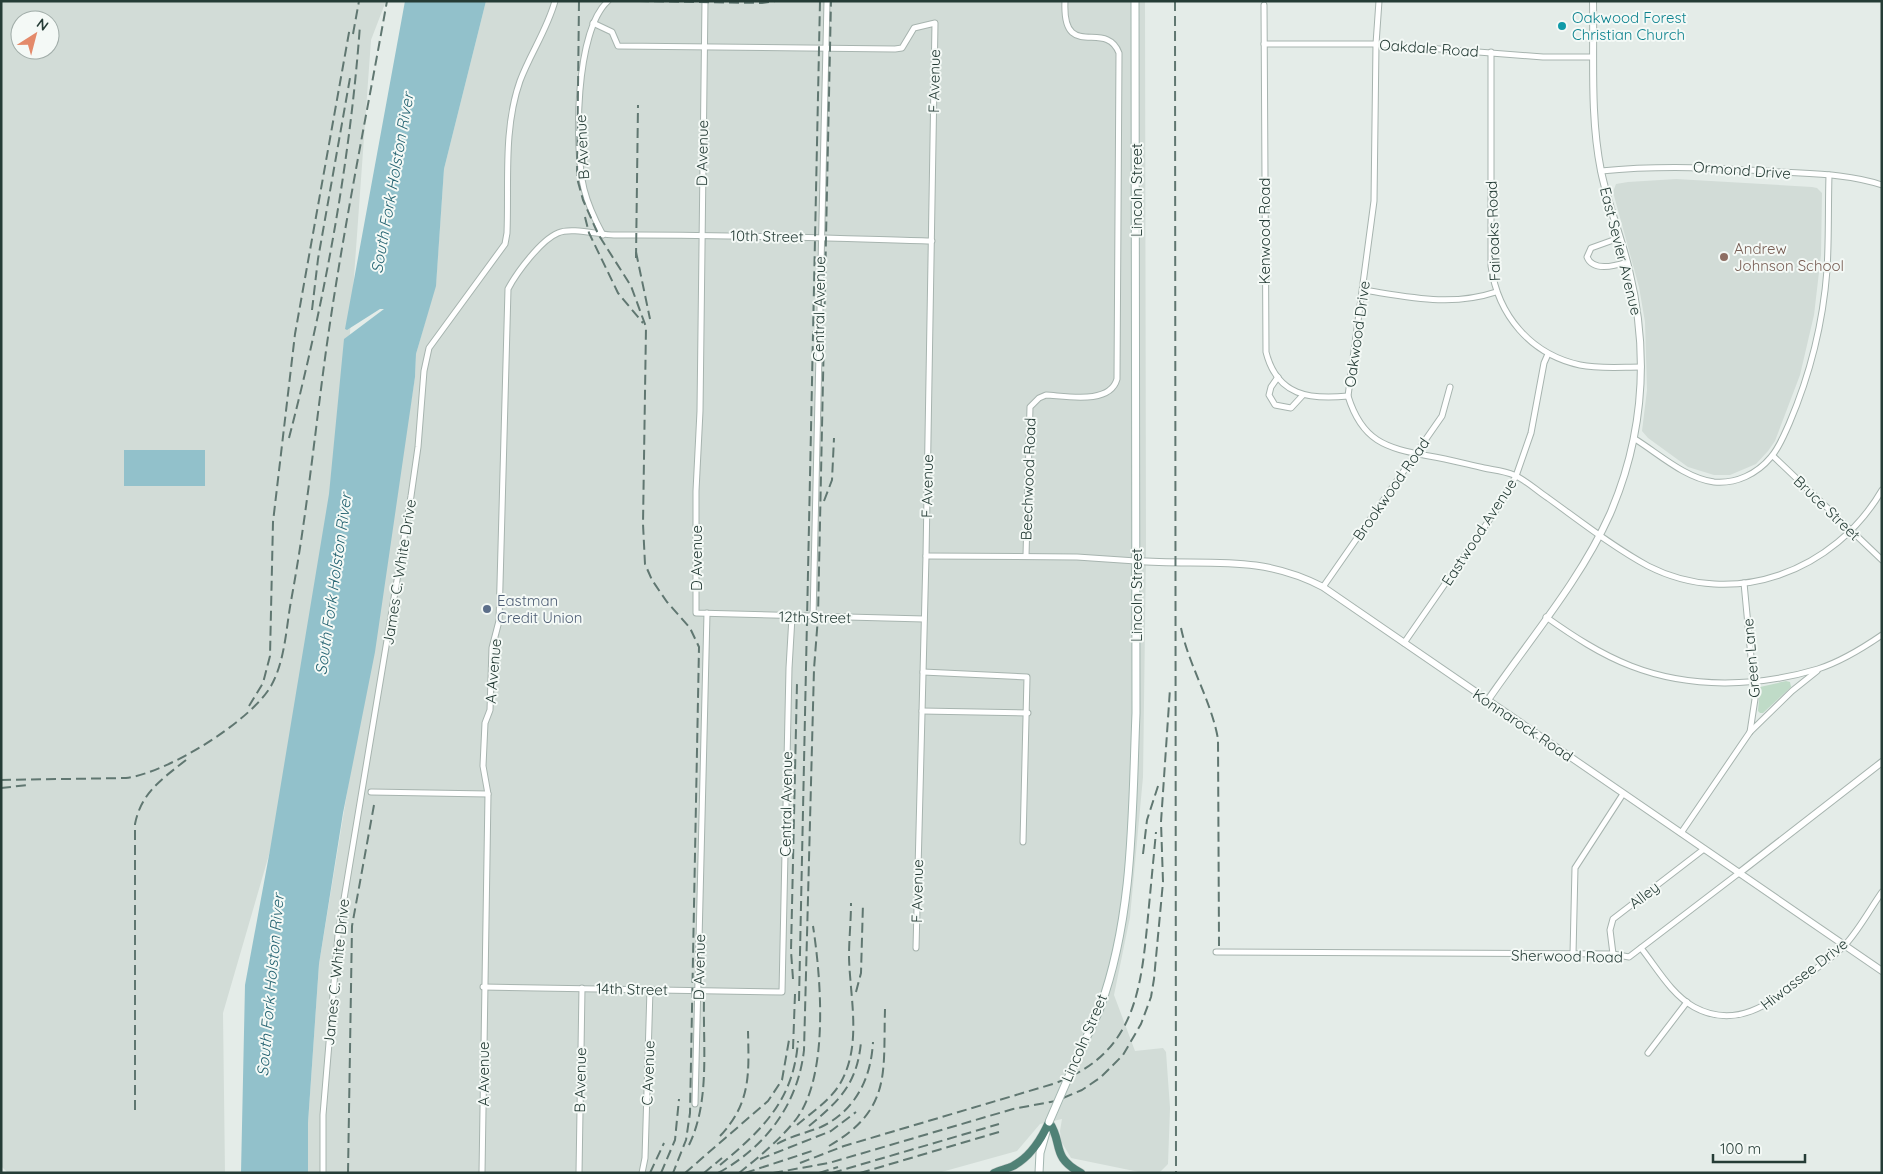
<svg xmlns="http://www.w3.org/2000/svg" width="1883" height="1174" viewBox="0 0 1883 1174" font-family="Quicksand,sans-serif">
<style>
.built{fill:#d2dcd7;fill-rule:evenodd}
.green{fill:#bfdbc7}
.water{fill:#92c1cb}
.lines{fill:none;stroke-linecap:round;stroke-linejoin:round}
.minor-casing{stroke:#a7b4af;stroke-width:7}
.tertiary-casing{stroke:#a7b4af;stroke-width:8}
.secondary-casing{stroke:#a3b6b0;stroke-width:9}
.trunk-casing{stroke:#c2c8c7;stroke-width:9}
.minor{stroke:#fff;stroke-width:5}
.tertiary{stroke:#fff;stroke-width:6}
.secondary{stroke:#fff;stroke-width:7}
.trunk{stroke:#508176;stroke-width:8}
.rail{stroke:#607771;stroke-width:2;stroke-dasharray:10 5;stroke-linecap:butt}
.secondary-bridge-casing{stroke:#a3b6b0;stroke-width:9;stroke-linecap:butt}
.secondary-bridge{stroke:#fff;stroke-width:7}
.culture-dot{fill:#0f9aa8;stroke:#f4f9f6;stroke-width:2}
.education-dot{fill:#8d6e63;stroke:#f4f9f6;stroke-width:2}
.service-dot{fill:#5c6f8a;stroke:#f4f9f6;stroke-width:2}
.labels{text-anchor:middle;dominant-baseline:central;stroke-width:4;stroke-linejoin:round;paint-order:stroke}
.culture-label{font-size:15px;fill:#0d838f;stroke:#f4f9f6;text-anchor:start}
.street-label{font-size:15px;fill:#253c36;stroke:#f4f9f6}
.education-label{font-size:15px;fill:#785e54;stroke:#f4f9f6;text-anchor:start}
.service-label{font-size:15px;fill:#4e5e75;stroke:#f4f9f6;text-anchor:start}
.water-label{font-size:16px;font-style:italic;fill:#256472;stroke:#f4f9f6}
</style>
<rect width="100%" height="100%" fill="#e4ece8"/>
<g class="built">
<path d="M1,1H386L371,40L343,430L284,803L223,1013L225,1173H8L1,1166ZM20,20H50V50H20Z"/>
<path d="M486,1H1145L1146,554L1143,777L1130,917L1114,995L1135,1051L1163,1048L1166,1052L1170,1108L1168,1164L1159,1173H1144L1071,1158L1061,1141L1060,1131L1062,1119L1040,1124L1017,1151L938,1173H308V1123L319,964L415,377L416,354L436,283L444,169Z"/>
<path d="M1676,179L1812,187L1817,188L1822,193L1821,255L1814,315L1800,375L1775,441L1768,451L1756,464L1730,475H1714L1688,467L1648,438L1642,431L1647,390L1645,322L1639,287L1613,192L1616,184L1628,182Z"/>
</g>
<path class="green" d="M1786,681L1790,682L1791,687L1763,713H1760L1758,711L1760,687Z"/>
<g class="water">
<path d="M405,1H486L444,169L436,286L416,354L415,377L375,652L343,813L319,964L308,1123V1173H241L245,985L270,850L329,494L344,339L384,309H380L347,330L345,329Z"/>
<rect x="124" y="450" width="81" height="36"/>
</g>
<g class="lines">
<defs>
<g id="minor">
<path d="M705,1L700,411L696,491V613L924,619"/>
<path d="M1379,1L1376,44L1374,201L1348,396C1362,441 1385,448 1429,456C1447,459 1466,464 1484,468C1494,470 1505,471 1514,475C1526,480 1537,491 1548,498C1580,521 1613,547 1648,566C1734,610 1835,571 1882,490"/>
<path d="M1264,5L1266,352C1277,396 1310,400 1348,396"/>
<path d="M593,23L612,32L618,46L895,49L902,48L914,28L935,23L926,556L916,948"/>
<path d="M1264,44H1376L1543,57H1593"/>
<path d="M1491,52V266C1498,315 1530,354 1580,365C1599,369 1621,367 1641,367"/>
<path d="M1601,171C1664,165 1717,168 1780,172C1814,174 1849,174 1882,185"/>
<path d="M603,235C595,220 588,205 584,189C574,148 575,31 608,1"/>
<path d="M1619,238L1591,248L1587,257C1593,272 1615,266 1627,262"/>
<path d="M1363,290C1409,297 1451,307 1496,292"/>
<path d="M1278,377L1271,387L1269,395L1275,405L1291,408L1303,395"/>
<path d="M1635,439C1659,454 1685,478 1714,482C1736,484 1757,474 1771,457C1779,448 1784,435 1789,424C1810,375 1823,323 1827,270C1829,238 1828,207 1829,175"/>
<path d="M1773,456L1882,560"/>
<path d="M926,556L1077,557L1136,561"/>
<path d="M1026,556L1030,407L1039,398L1046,395C1066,396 1110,405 1117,379L1119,53C1106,18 1062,63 1065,1"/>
<path d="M1744,583L1755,699L1750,732"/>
<path d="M1323,587L1442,416L1450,387"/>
<path d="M1546,617C1573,636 1600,654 1631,666C1690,689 1758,687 1818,669C1840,662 1863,648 1882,635"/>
<path d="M813,618L827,1"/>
<path d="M1404,643L1501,503L1516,476L1531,433L1544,363L1548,354"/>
<path d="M923,672L1027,677L1023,842"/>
<path d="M922,711L1028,713"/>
<path d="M371,792L488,794"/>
<path d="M1681,833L1750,732L1792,691L1817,671"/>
<path d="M1641,948C1657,968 1671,994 1694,1007C1738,1031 1773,1001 1806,976C1819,966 1834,957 1845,945C1859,930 1870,909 1882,892"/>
<path d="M1216,952L1613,954L1629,957L1739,873"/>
<path d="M1573,954L1575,868L1623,794"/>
<path d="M1613,954L1610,930L1613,919L1704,849"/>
<path d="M483,987L782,992L789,668L792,617"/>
<path d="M1648,1053L1687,1002"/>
<path d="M695,1104L707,613"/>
<path d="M323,1173V1115L338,935L411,496L418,447L424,371L429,348L505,244L507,233C509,183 503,129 520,81C530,54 547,30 555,1"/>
<path d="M482,1173L488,794L483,766L485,723L490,710L492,648L499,621L508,289C517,272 541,240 558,233C571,227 600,235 614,235C720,234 826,238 932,241"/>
<path d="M579,1173L582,988"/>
<path d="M642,1173L645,1158L650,989"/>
</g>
<g id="tertiary">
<path d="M1136,561C1205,566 1258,553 1323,587L1882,971"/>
<path d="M1488,700C1529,640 1580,581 1610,514C1644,435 1649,352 1629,270C1621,236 1608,205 1601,171C1590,116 1594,58 1593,1"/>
<path d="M1739,873L1882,762"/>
</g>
<g id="secondary">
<path d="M1079,1053C1086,1038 1094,1023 1100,1008C1134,915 1132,811 1136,713L1135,1"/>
<path d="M1039,1173L1040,1153L1046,1132"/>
</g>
<path id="trunk" d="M994,1173C1000,1170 1007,1169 1013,1166C1030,1157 1041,1140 1049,1122C1064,1144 1050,1156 1081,1173"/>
</defs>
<use href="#minor" class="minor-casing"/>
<use href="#tertiary" class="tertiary-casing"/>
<use href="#secondary" class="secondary-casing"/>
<use href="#trunk" class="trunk-casing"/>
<use href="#minor" class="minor"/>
<use href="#tertiary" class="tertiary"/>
<use href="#secondary" class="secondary"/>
<use href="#trunk" class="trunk"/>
<g class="rail">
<path d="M579,1L577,178L583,200L598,234L631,286L646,327L643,524L645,564L652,580L667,602L690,628L699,647L690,1113L686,1140L673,1173"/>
<path d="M639,1L762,3L775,1"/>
<path d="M1175,1L1176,1173"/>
<path d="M353,34L359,1"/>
<path d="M585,217L589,233L618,293L643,323"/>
<path d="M636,252L650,319"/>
<path d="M636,258L638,105"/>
<path d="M312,310L318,259L350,78"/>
<path d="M289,438C324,303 350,164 360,25"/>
<path d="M824,501L832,480L834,438"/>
<path d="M1181,628C1189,666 1211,700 1218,739L1219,946"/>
<path d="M249,706L263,683L270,656L273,522L295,334L350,27"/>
<path d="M1,780L126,778C167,773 250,722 271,686C285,661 286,629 291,601C304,531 312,460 321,389C337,259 364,130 387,1"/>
<path d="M1,788L28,785"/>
<path d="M1143,854L1147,820L1159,783"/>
<path d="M793,979L791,951L797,683"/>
<path d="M856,992L861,973L863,903"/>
<path d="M799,1001L820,1"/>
<path d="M793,1049L795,994"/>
<path d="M135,1110V824C141,793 162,779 186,760"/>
<path d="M797,1125C812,1112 831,1100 841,1082C862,1044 850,998 849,957C849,939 851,921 851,903"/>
<path d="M809,1126C840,1100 857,1084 861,1042"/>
<path d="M720,1136C751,1103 749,1074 748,1031"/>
<path d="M777,1144C791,1136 806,1133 821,1127C855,1111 871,1079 873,1042"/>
<path d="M689,1145C710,1102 703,1047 704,1000"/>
<path d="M829,1146C892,1109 883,1073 885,1009"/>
<path d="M760,1159L831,1131L856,1112"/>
<path d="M800,1163L844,1146L1053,1084C1130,1056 1140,1000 1147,927C1150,895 1153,864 1156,832"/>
<path d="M720,1165C762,1130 794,1100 798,1041"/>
<path d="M348,1173L352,926L374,805"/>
<path d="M650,1173L664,1143"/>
<path d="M661,1173L675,1140L679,1099"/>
<path d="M685,1173L768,1101L782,1080L789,1040"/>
<path d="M704,1173L722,1158"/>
<path d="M718,1173C766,1147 798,1104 804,1050L814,669L818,617L831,1"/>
<path d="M739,1173C759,1157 782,1138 797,1118C829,1074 821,978 813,926"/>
<path d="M745,1173L812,1151"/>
<path d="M773,1173L829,1163L1013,1109L1056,1101L1082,1090L1101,1077L1123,1055L1141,1024L1151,997L1154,979L1163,882L1161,822L1170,689"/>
<path d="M819,1173L838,1167"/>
<path d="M832,1173L999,1124"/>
<path d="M860,1173L999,1132"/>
</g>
<defs>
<path id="secondary-bridge" d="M1049,1122L1079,1053"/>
</defs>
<use href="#secondary-bridge" class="secondary-bridge-casing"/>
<use href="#secondary-bridge" class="secondary-bridge"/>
</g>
<circle class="culture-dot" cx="1562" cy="26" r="5"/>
<circle class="education-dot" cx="1724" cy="257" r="5"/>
<circle class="service-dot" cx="487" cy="609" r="5"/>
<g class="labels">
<g class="culture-label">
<text x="1572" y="17">Oakwood Forest<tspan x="1572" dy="17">Christian Church</tspan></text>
</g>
<g class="street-label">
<text transform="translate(1429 48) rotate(4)">Oakdale Road</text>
<text transform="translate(934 81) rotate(-89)">F Avenue</text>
<text transform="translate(582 147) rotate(-93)">B Avenue</text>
<text transform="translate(702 153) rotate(-89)">D Avenue</text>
<text transform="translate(1742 170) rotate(4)">Ormond Drive</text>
<text transform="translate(1136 190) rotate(-90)">Lincoln Street</text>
<text transform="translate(1264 231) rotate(-90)">Kenwood Road</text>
<text transform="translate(1493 231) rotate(-92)">Fairoaks Road</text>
<text transform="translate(767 236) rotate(1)">10th Street</text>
<text transform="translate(1621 251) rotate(76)">East Sevier Avenue</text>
<text transform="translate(819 309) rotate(-89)">Central Avenue</text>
<text transform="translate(1357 334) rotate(-82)">Oakwood Drive</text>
<text transform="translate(1028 479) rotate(-88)">Beechwood Road</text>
<text transform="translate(927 486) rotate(-89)">F Avenue</text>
<text transform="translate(1391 489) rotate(-55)">Brookwood Road</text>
<text transform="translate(1827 508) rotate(44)">Bruce Street</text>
<text transform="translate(1479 532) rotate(-57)">Eastwood Avenue</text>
<text transform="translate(696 558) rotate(-90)">D Avenue</text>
<text transform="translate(399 572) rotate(-81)">James C. White Drive</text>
<text transform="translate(1136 595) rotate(-90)">Lincoln Street</text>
<text transform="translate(815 617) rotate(1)">12th Street</text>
<text transform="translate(1751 658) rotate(-95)">Green Lane</text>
<text transform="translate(493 671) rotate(-85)">A Avenue</text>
<text transform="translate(1523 725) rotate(34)">Konnarock Road</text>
<text transform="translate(786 804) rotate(-89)">Central Avenue</text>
<text transform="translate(917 891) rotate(-89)">F Avenue</text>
<text transform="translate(1644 895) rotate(-38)">Alley</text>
<text transform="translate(1567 956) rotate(1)">Sherwood Road</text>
<text transform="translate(699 967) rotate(-89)">D Avenue</text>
<text transform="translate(336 972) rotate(-84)">James C. White Drive</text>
<text transform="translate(1804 974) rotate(-38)">Hiwassee Drive</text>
<text transform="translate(632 989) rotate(1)">14th Street</text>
<text transform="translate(1084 1038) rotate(-67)">Lincoln Street</text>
<text transform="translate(648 1073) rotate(-88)">C Avenue</text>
<text transform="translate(483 1074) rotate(-90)">A Avenue</text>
<text transform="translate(580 1080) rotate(-89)">B Avenue</text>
</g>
<g class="education-label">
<text x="1734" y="248">Andrew<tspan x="1734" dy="17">Johnson School</tspan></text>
</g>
<g class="service-label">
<text x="497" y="600">Eastman<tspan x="497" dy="17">Credit Union</tspan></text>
</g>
<g class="water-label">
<text transform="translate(392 183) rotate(-80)">South Fork Holston River</text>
<text transform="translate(333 584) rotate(-82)">South Fork Holston River</text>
<text transform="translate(270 985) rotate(-85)">South Fork Holston River</text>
</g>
</g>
<rect width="1883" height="1174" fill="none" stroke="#253c36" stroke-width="5"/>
<g transform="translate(35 35) rotate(36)"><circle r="24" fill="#f4f9f6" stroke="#a1ada9"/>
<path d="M0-4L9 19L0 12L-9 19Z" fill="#e48a6a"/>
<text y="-8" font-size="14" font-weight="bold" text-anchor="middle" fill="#253c36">N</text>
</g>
<path d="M1713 1154v8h92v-8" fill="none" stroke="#253c36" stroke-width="2.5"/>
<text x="1720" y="1154" font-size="15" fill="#253c36" stroke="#f4f9f6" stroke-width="4" paint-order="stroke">100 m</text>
</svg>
